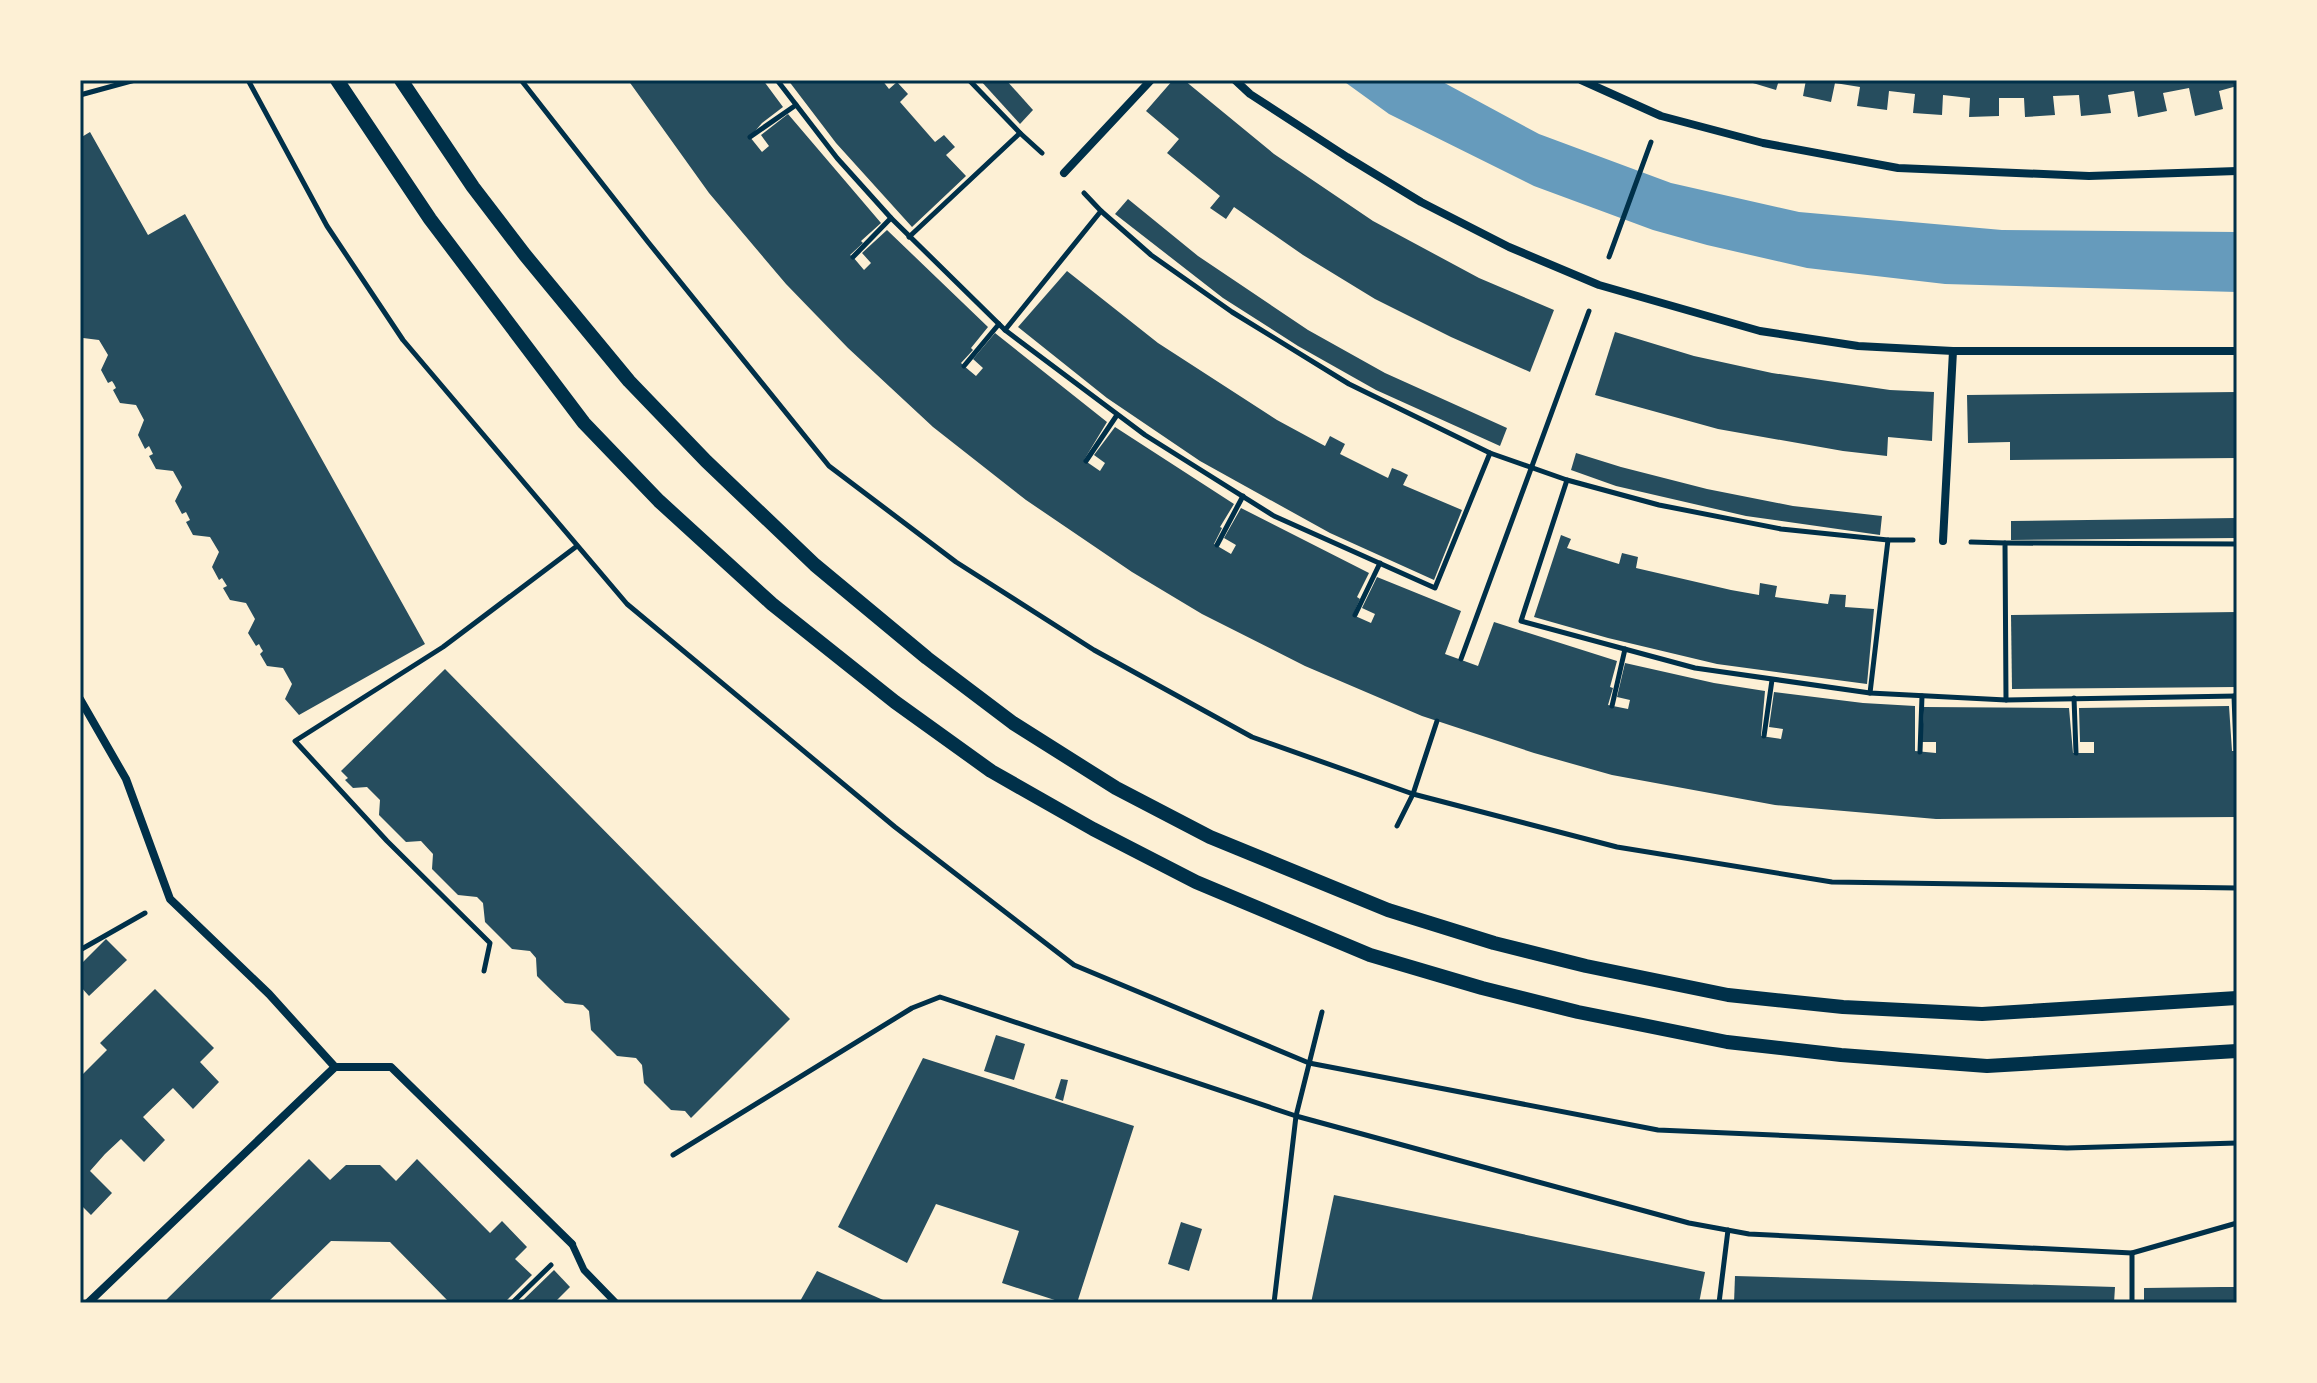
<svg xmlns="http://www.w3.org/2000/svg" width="2317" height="1383" viewBox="0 0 2317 1383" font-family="Quicksand,sans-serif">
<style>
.water{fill:#669bbc}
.building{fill:#264d5e}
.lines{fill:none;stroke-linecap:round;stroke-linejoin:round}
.path{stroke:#003049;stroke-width:5}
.pedestrian{stroke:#003049;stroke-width:7}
.minor{stroke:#003049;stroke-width:8}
.tertiary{stroke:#003049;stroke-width:14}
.neatline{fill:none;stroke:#003049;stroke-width:3}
</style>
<rect width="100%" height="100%" fill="#fdf0d5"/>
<path class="water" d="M1342,80H1439L1539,134L1671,183L1799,212L2002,230L2237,232V292L1945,284L1807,268L1707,245L1653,230L1534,186L1389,114Z"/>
<g class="building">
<path d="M628,80H763L783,107L762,123L750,137L762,152L769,146L761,135L788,114L881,223L861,241L863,243L850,255L853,257L864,270L871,263L862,253L887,230L988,327L971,348L973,350L961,363L964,366L976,376L983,368L973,359L995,333L1107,422L1084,460L1100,471L1105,463L1094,455L1115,427L1234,504L1220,527L1222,528L1214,544L1231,554L1236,545L1224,538L1241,508L1369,573L1357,597L1360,599L1353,615L1371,623L1375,614L1362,608L1377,577L1461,611L1445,654L1478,666L1494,622L1617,661L1610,687L1613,688L1608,705L1628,709L1630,700L1617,697L1625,663L1714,683L1765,691L1761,736L1781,739L1783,729L1769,727L1774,692L1863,703L1915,706V751L1936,753V742H1922L1924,707L2069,708L2073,753H2094V742H2080L2079,708L2229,706L2232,751H2237V817L1936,819L1775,805L1612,775L1534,753L1422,716L1305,666L1202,614L1132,572L1026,500L933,427L848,348L786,284L709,193Z"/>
<path d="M788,80H882L889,89L897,82L908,94L900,102L935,142L944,135L955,147L946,155L966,176L912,227L836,143Z"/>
<path d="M980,80H1006L1033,110L1020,124Z"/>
<path d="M1173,80H1184L1274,154L1373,221L1479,278L1554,310L1530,372L1451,337L1375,299L1303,255L1234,207L1226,219L1210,208L1220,196L1167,153L1179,139L1146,111Z"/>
<path d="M1743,80H1779L1776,90Z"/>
<path d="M1806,80H2237V86L2219,91L2223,109L2195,116L2189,88L2163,93L2167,111L2138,117L2134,91L2108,95L2111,113L2081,116L2079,95L2053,96L2055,115L2025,117L2024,98H1999V116L1969,117L1970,98L1943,95L1942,115L1913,113L1915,94L1889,91L1887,110L1857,106L1860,87L1835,83L1831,102L1803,96Z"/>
<path d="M90,132L148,235L185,214L425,644L299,715L285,699L292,684L283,668L267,666L260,654L263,651L261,648L259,644L256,646L248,633L255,619L246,603L230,600L223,588L227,586L222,578L219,580L212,567L219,552L210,537L193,535L186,522L190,520L186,512L182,514L175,501L182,487L173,471L156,469L149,456L153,454L149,446L145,449L138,435L144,420L136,405L120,403L113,390L116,388L114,384L112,381L108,383L101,370L108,355L99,340L83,338L80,332V138Z"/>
<path d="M1128,199L1198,256L1308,330L1385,373L1507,428L1500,446L1376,390L1298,346L1223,298L1115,214Z"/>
<path d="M1067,271L1158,343L1277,420L1325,446L1330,436L1345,444L1340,454L1388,478L1392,468L1400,471L1408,475L1403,485L1462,510L1434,580L1330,533L1200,461L1107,398L1018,327Z"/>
<path d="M1615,332L1694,356L1772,373L1890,390L1934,392L1932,441L1888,437L1887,456L1843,451L1718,429L1595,395Z"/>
<path d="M2237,392V458L2010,460V442L1968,443L1967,395Z"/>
<path d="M1576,453L1621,467L1707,489L1793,506L1882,516L1880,535L1746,516L1616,486L1571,470Z"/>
<path d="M2237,518V538L2011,540V521Z"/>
<path d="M1561,535L1571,539L1567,548L1619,564L1622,553L1638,557L1636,568L1731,590L1759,595L1760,583L1777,586L1775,597L1828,604L1830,594L1846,595L1845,607L1874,609L1867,684L1717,664L1608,638L1534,617Z"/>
<path d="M2237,612V687L2012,689L2011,615Z"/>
<path d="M445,669L790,1019L691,1118L685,1111L671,1110L644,1083L642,1065L636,1058L617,1056L591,1030L589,1011L583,1005L565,1003L551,990L537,976L536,958L530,951L512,949L485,922L483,903L477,897L458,895L432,869L433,854L421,841L406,842L379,815L380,800L367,787L353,788L345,780L348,778L341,771Z"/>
<path d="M106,939L127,960L89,996L80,986V965Z"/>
<path d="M155,989L214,1048L200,1062L219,1082L193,1109L173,1088L143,1117L165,1140L144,1162L121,1139L105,1154L90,1171L112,1193L91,1215L80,1204V1077L107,1050L100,1043Z"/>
<path d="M996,1035L1025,1044L1014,1080L984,1071Z"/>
<path d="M923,1058L1134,1126L1077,1303H1064L1002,1283L1019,1231L936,1204L907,1263L838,1227Z"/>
<path d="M1061,1079L1068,1080L1063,1101L1055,1098Z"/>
<path d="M309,1159L330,1180L346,1165H380L396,1181L417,1159L490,1233L502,1221L527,1247L515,1259L532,1275L504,1303H450L390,1242L331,1241L267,1303H163Z"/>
<path d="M1334,1195L1705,1272L1699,1303H1311Z"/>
<path d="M1181,1222L1202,1229L1189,1271L1168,1264Z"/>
<path d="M554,1270L570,1287L554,1303H520Z"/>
<path d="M817,1271L890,1303H799Z"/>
<path d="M1735,1276L2115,1287L2114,1303H1734Z"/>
<path d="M2221,1287H2237V1303H2144V1288Z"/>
</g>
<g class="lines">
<g class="path">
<path d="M248,80L327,226L403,340L627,604L895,827L1074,965L1309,1063L1658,1130L2067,1148L2237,1143"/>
<path d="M521,80L648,242L829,466L956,562L1094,650L1252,737L1413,794L1617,847L1832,882L2237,888"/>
<path d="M777,80L837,158L891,218L1005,330L1145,435L1274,516L1435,588L1490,453L1567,480L1521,621L1695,668L1870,693L2006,700L2237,696"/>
<path d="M969,80L1020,133"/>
<path d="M80,95L135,80"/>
<path d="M750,137L796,105"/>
<path d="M1101,211L1151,255L1232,312L1349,384L1490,453"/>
<path d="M909,237L1020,133L1042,153"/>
<path d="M853,257L891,218"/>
<path d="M1609,257L1651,142"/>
<path d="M1005,330L1101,211L1084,193"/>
<path d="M964,366L999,324"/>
<path d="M1086,461L1117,415"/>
<path d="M1567,480L1659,505L1781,529L1888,540"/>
<path d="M1971,542L2005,543L2006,700"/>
<path d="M2005,543L2237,544"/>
<path d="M1217,545L1243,496"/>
<path d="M1355,615L1380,563"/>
<path d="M1461,659L1589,311"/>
<path d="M1870,693L1888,540H1913"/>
<path d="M2234,696L2236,751"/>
<path d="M2074,698L2076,753"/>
<path d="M1612,706L1625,649"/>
<path d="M1764,736L1772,680"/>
<path d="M1920,752L1922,696"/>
<path d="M1397,826L1413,794L1437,721"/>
<path d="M80,950L145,913"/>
<path d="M484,971L490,943L387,841L295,741L443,647L577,546"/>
<path d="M673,1155L912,1008L940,997L1296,1116L1689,1223L1749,1234L2132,1253L2237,1223"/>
<path d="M2132,1253V1303"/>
<path d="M512,1303L551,1265"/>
<path d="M1274,1303L1296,1116L1322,1012"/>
<path d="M1719,1303L1728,1230"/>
</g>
<path class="pedestrian" d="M572,1244L584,1270L616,1303"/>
<g class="minor">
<path d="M1235,80L1250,94L1347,157L1421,202L1509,247L1599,285L1760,331L1858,346L1953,351H2237"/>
<path d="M1581,80L1661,116L1763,143L1898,168L2089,176L2237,171"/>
<path d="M1064,173L1151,80"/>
<path d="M1943,541L1953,351"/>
<path d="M80,699L126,779L170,899L269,994L335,1067"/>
<path d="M88,1303L335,1067H391L572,1244"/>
</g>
<g class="tertiary">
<path d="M337,80L430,219L584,423L659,501L772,604L895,702L991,771L1093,829L1196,882L1370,955L1482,988L1578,1012L1727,1042L1841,1055L1987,1066L2237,1051"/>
<path d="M401,80L473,187L525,255L629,381L706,461L815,565L927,658L1013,723L1116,788L1210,837L1388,910L1494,943L1586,966L1728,995L1843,1007L1982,1014L2237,998"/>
</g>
</g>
<rect width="2317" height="1383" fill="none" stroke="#fdf0d5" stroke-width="164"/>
<rect x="82" y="82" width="2153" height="1219" class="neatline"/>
</svg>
